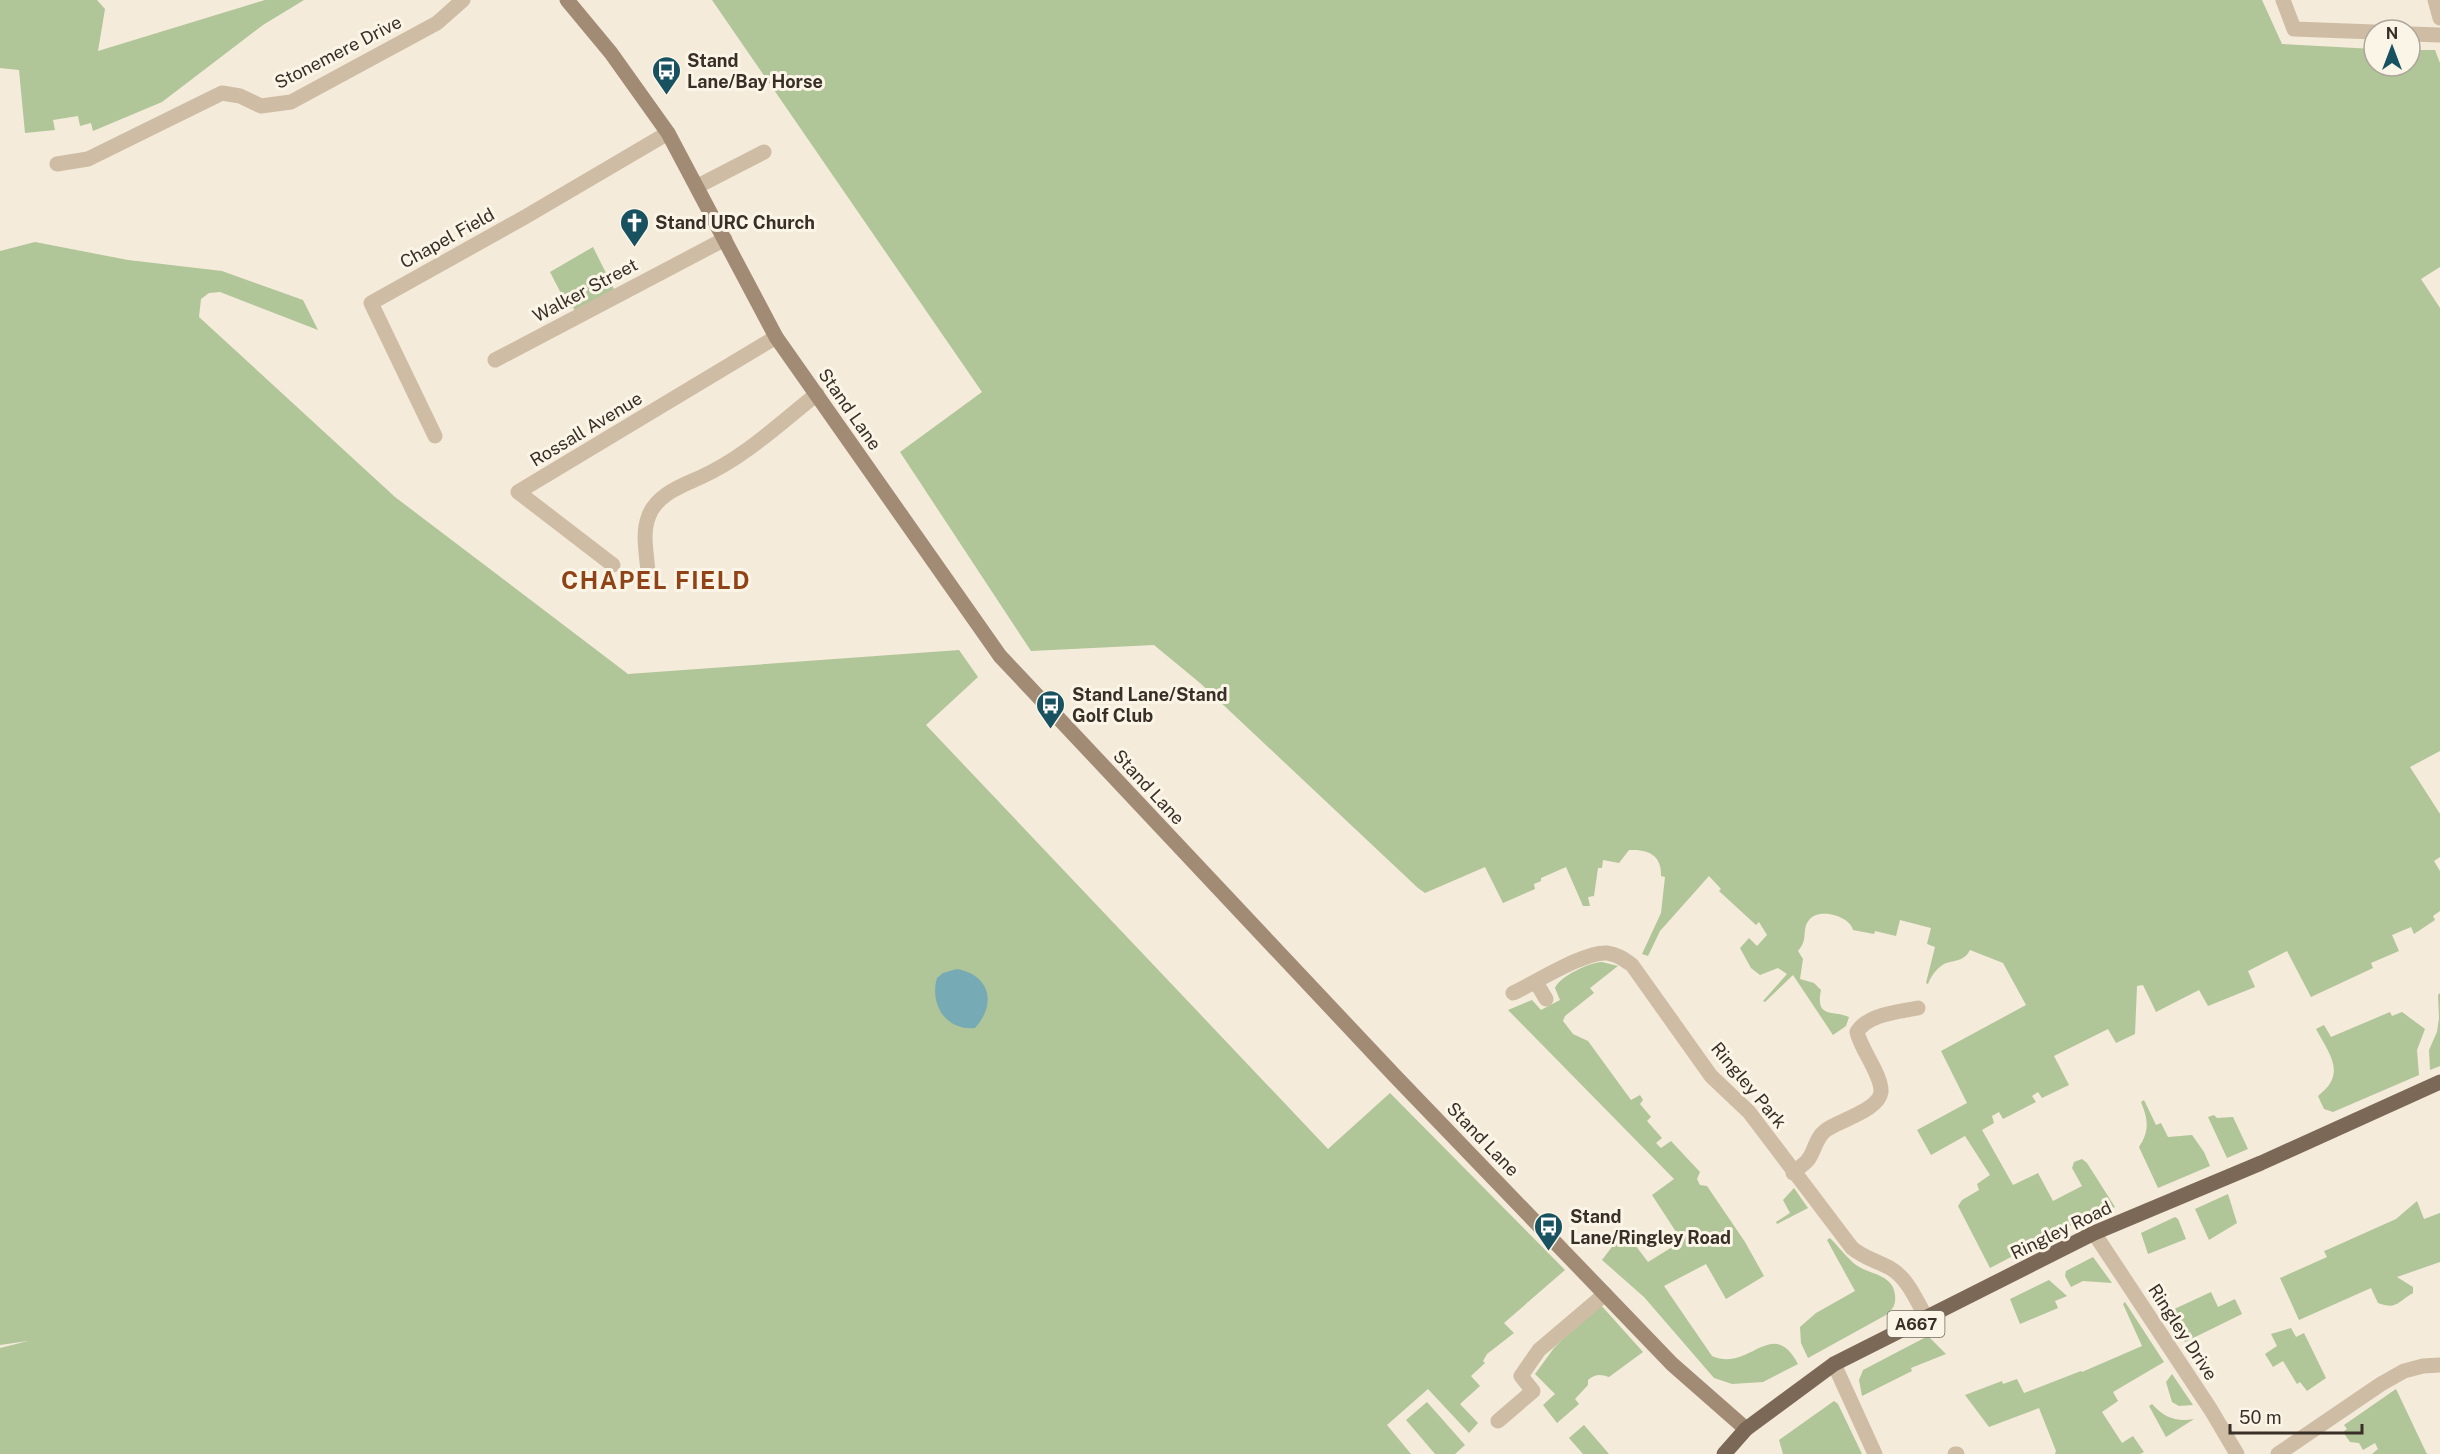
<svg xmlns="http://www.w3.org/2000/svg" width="2440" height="1454" viewBox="0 0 2440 1454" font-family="'Public Sans',sans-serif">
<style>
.green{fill:#b0c598}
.water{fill:#76aab4}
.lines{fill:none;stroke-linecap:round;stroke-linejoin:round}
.street{stroke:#cebda4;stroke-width:15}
.secondary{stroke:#a28b75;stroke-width:15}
.primary{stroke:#7c6856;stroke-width:15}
.labels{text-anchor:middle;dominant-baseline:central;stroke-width:6;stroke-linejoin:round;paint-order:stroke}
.shield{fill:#fbf5e7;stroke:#726a61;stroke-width:1.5}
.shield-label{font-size:16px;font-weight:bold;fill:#382f27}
.street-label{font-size:18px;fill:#382f27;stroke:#fbf5e7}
.poi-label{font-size:18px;font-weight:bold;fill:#382f27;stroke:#fbf5e7;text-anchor:start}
.district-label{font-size:24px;font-weight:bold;letter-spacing:1.5px;fill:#904317;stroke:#fbf5e7}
</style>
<rect width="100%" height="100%" fill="#f4ebda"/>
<g class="green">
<path d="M0,0H97L105,9L98,51L265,0H304L263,25L162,102L93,131L91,123L80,126L78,116L53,120L55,130L25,133L19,70L0,68Z"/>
<path d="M712,0H2262L2282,44L2374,49V66H2410V50H2435L2440,63V267L2421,279L2440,308V751L2410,767L2440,814V857L2434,861L2440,871V911L2433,916L2435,920L2414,934L2411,927L2392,935L2399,951L2371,963L2373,968L2311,997L2287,951L2248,971L2255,987L2208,1006L2199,990L2156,1012L2143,985L2137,986L2135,1034L2116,1043L2108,1029L2054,1056L2069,1085L2042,1098L2038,1092L2032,1096L2036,1102L2003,1119L1999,1112L1992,1116L1994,1123L1982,1130L2013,1185L2038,1173L2053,1201L2082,1186L2072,1168L2074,1162L2082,1159L2087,1163L2115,1207L2072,1225L1990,1268L1958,1206L1962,1200L1979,1190L1977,1184L1990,1175L1965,1136L1931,1155L1917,1130L1967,1103L1941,1051L2026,1005L2003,963L1970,950C1964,962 1953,960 1944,964C1937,968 1931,976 1928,984L1926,983L1935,947L1927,944L1931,928L1900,920L1896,936L1875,931L1874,934L1853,930C1850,916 1819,907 1809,920C1803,927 1806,936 1803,943C1802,946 1800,948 1798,951L1803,959L1800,979L1814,983L1821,990C1815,1019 1833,1010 1849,1017L1846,1026L1833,1035L1793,975L1765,1002L1763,1001L1787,974L1778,968L1760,975L1751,968L1740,948L1749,938L1757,946L1767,935L1759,922L1756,925L1719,891L1721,889L1709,876L1660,931L1648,956L1642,954L1661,913L1665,877L1661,876C1662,855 1648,849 1629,850L1619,863L1603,860L1602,868H1598L1594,896L1588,897L1590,906H1583L1566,867L1541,878V881L1534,884L1535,889L1503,903L1485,867L1425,893L1418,888L1200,683L1154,645L1031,651L900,452L982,392Z"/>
<path d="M35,242L128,260L222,271L303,300L318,330L220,292L209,293L201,299L199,317L395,497L628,674L959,650L978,677L926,725L1328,1149L1390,1093L1565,1270L1504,1323L1514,1333L1487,1354L1483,1361L1485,1363L1471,1376L1480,1386L1460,1404L1478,1423L1469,1433L1428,1389L1387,1425L1411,1454H0V1348L28,1341L0,1345V251Z"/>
<path d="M593,247L615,291L575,312L573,307L569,309L550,272Z"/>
<path d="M1602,962L1618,966L1590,988L1594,993L1565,1016L1563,1021L1573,1034L1588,1041L1631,1100L1640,1095L1643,1100L1640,1104L1651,1117L1647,1121L1662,1138L1656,1143L1661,1148L1671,1141L1700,1172L1697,1179L1700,1185L1707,1186L1745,1242L1764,1276L1726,1299L1706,1264L1664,1286L1712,1356C1750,1373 1772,1315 1798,1364L1763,1382L1732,1384L1714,1378L1644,1297L1602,1260L1621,1235L1629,1237L1648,1262L1682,1241L1652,1195L1674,1179L1508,1010L1532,1000L1541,1010L1560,1000L1555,988C1559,977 1590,962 1602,962Z"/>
<path d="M2440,993V1066L2430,1070L2429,1050L2437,1032L2439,1018L2438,995Z"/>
<path d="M2390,1012L2392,1016L2402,1012L2425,1029L2417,1050L2419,1075L2333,1112L2324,1109L2318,1096C2347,1074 2330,1055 2316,1029L2324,1025L2331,1037Z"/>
<path d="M2144,1100L2156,1125L2161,1123L2168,1137L2192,1135L2204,1152L2210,1166L2158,1188L2139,1147C2150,1131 2148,1119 2141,1102Z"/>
<path d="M2214,1115L2217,1118L2233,1117L2248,1149L2227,1158L2208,1117Z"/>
<path d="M1794,1188L1808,1208L1777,1224L1776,1222L1790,1213L1783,1200Z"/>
<path d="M2228,1194L2237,1223L2209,1240L2195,1209Z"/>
<path d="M2417,1201L2424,1219L2440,1213V1262L2397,1277L2413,1287V1293C2397,1302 2397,1310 2378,1303L2371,1288L2299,1320L2280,1278L2327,1257L2324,1251L2329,1249L2396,1219Z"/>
<path d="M2175,1217L2178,1219L2186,1239L2148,1254L2141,1233Z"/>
<path d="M1830,1238C1839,1247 1847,1258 1856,1265C1870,1275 1893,1274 1895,1295C1896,1305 1893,1309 1886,1315L1808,1358L1801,1343L1800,1327L1816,1313L1855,1291L1827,1240Z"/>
<path d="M2093,1257L2112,1283L2083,1281L2071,1287L2065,1276L2066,1271Z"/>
<path d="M2049,1280L2067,1296L2055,1301L2058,1308L2020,1324L2010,1299Z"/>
<path d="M2157,1292L2170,1311L2211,1292L2218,1307L2235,1299L2242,1314L2185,1342L2153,1294Z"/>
<path d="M2125,1302L2164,1362L2113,1392L2118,1401L2102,1412L2122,1443L2133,1436L2144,1452L2140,1454H2055L2056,1451L2039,1408L1989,1427L1965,1395L2002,1381L2003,1384L2017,1379L2024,1393L2081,1371L2082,1372L2142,1346L2123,1304Z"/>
<path d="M1599,1303L1643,1352L1609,1377C1600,1374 1595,1374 1588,1380V1385L1575,1399L1579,1404L1557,1423L1543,1405L1555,1394L1535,1374L1554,1348Z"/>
<path d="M2291,1328L2296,1337L2304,1333L2326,1378L2307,1391L2300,1382L2297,1384L2283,1361L2273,1367L2265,1354L2277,1346L2271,1334Z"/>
<path d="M1928,1336L1946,1354L1911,1368L1912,1371L1862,1396L1859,1380L1863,1370Z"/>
<path d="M2172,1374L2193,1405L2179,1406L2172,1402L2166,1382Z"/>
<path d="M2396,1389L2424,1448L2427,1454H2372L2378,1449L2375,1443L2363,1450L2359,1443L2350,1442L2343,1432L2347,1429L2344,1425Z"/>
<path d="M1834,1401L1838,1404L1862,1454H1783L1779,1440Z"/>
<path d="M1427,1402L1465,1445L1455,1454H1435L1406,1420Z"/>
<path d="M2152,1404C2165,1418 2176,1422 2194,1419L2166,1437L2149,1406Z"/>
<path d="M1584,1425L1609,1454H1583L1569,1438Z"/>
</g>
<path class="water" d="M957,969C990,975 997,1004 975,1028C947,1031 929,1005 937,978L943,973Z"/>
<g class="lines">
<g class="street">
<path d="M2283,0L2294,29L2374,32"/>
<path d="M2435,0L2440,18"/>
<path d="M2410,34L2440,35"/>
<path d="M57,164L88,159L222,93L240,96L261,106L291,102L437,23L463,0"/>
<path d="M698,186L764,152"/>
<path d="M495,360L725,239"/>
<path d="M435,436L371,303L525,217L668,133"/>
<path d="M613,565L518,492L776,337"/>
<path d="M640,579L648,573C647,555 642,535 648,518C655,495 681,486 701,477C745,457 779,424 817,394"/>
<path d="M1536,982L1546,999"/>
<path d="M1513,993C1535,983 1585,951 1607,953C1617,954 1625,960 1632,965L1711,1076L1749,1112L1852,1248C1864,1258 1877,1261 1890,1268C1908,1278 1917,1302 1927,1319"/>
<path d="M1793,1173C1797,1169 1803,1165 1807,1161C1815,1152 1815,1138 1826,1130C1840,1120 1879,1110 1881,1092C1882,1075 1861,1050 1857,1032C1868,1014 1898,1012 1918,1008"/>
<path d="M2094,1233L2211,1410L2237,1454"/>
<path d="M1834,1364L1875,1454"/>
<path d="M1498,1421L1533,1391L1521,1376L1539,1350L1605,1294"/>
<path d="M1955,1454H1957"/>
<path d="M2278,1454L2381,1384L2404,1371L2423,1366L2440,1365"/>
</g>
<path class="secondary" d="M567,0L611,53L668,133L776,337L1000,656L1395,1076L1672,1364L1746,1429"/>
<path class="primary" d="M1724,1454L1746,1429L1834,1364L2094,1233L2261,1163L2440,1082"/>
</g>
<defs>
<symbol id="bus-pin" viewBox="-11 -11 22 30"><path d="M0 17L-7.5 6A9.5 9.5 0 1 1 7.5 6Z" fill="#18515f" stroke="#fbf5e7"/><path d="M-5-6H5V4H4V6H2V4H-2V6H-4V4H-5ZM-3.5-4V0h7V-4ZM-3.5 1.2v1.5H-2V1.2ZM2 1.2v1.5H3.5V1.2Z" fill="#fff"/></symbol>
<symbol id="church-pin" viewBox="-11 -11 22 30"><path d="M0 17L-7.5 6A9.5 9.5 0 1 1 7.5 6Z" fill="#18515f" stroke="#fbf5e7"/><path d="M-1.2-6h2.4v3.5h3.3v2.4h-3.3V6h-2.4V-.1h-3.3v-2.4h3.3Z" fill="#fff"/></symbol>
</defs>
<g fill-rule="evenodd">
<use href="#bus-pin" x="650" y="54" width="33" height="45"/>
<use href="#church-pin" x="618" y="206" width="33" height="45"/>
<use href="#bus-pin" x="1034" y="688" width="33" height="45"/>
<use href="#bus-pin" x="1532" y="1210" width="33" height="45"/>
</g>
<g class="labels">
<rect class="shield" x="1887.5" y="1311" width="57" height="26" rx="4.5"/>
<g class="shield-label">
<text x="1916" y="1324">A667</text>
</g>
<g class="street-label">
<text transform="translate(338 52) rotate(-27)">Stonemere Drive</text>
<text transform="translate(447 238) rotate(-29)">Chapel Field</text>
<text transform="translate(585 290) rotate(-28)">Walker Street</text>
<text transform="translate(850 409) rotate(55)">Stand Lane</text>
<text transform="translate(586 429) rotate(-31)">Rossall Avenue</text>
<text transform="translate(1149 787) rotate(47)">Stand Lane</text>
<text transform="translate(1749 1085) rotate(50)">Ringley Park</text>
<text transform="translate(1483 1139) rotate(46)">Stand Lane</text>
<text transform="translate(2061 1230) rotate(-26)">Ringley Road</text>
<text transform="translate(2183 1332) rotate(57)">Ringley Drive</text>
</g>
<g class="poi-label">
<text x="687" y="60">Stand<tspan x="687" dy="21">Lane/Bay Horse</tspan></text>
<text x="655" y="222">Stand URC Church</text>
<text x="1072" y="694">Stand Lane/Stand<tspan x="1072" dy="21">Golf Club</tspan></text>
<text x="1570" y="1216">Stand<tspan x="1570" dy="21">Lane/Ringley Road</tspan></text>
</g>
<g class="district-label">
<text x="656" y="580">CHAPEL FIELD</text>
</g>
</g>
<g transform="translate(2392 48)"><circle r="28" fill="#fbf5e7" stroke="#ada69a" stroke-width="1.5"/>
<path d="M0-4.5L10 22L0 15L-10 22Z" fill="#18515f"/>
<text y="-9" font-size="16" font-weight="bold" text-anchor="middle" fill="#382f27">N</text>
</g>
<path d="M2230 1424v9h132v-9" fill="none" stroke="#382f27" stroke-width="3"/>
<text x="2239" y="1424" font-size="18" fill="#382f27" stroke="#fbf5e7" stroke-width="4.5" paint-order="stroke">50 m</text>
</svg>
